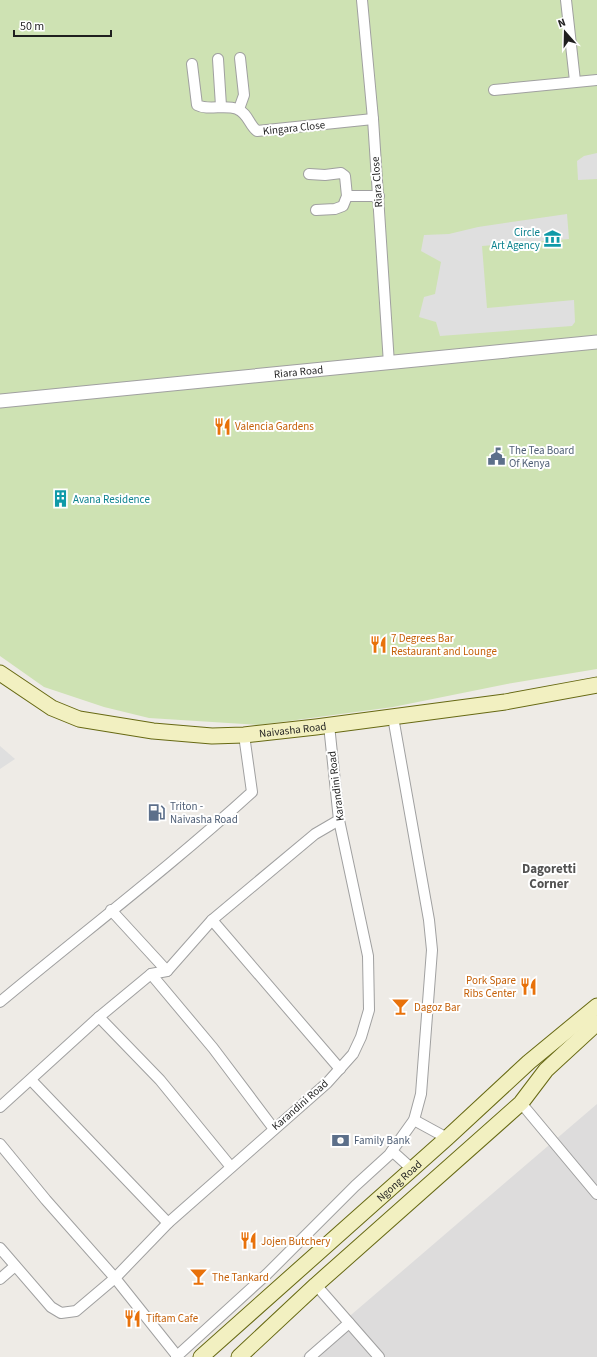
<svg xmlns="http://www.w3.org/2000/svg" width="597" height="1357" viewBox="0 0 597 1357" font-family="'Source Sans 3',sans-serif">
<style>
.residential{fill:#dddcdc}
.grass{fill:#cee2b3}
.parking{fill:#dfdfdf}
.lines{fill:none;stroke-linecap:round;stroke-linejoin:round}
.minor-casing{stroke:#a0a0a0;stroke-width:12}
.tertiary-casing{stroke:#a0a0a0;stroke-width:15}
.secondary-casing{stroke:#676913;stroke-width:17}
.minor{stroke:#fff;stroke-width:10}
.tertiary{stroke:#fff;stroke-width:13}
.secondary{stroke:#f2f0c1;stroke-width:15}
.labels{text-anchor:middle;dominant-baseline:central;stroke-width:4;stroke-linejoin:round;paint-order:stroke}
.street-label{font-size:11px;fill:#1f1f1f;stroke:#fff}
.culture-label{font-size:11px;fill:#0d838f;stroke:#fff;text-anchor:end}
.food-label{font-size:11px;fill:#c56008;stroke:#fff;text-anchor:start}
.service-label{font-size:11px;fill:#4e5e75;stroke:#fff;text-anchor:start}
.quarter-label{font-size:13px;font-weight:bold;fill:#525252;stroke:#fff}
</style>
<rect width="100%" height="100%" fill="#eeebe6"/>
<path class="residential" d="M597,1104V1357H302Z"/>
<path class="grass" d="M0,0H597V669L507,684L393,707L259,725L149,718L104,707L44,687L0,656Z"/>
<g class="parking">
<path d="M597,153V179L578,180L577,161L584,156Z"/>
<path d="M567,214L569,239L482,246L487,308L574,300L575,322L572,326L440,336L436,322L419,317L424,297L435,294L441,262L421,251L424,235L449,234L478,227Z"/>
<path d="M0,746L15,759L0,769Z"/>
</g>
<g class="lines">
<defs>
<g id="minor">
<path d="M362,0L373,119L389,364"/>
<path d="M566,0L575,81"/>
<path d="M218,59L221,106"/>
<path d="M192,64L197,105C208,111 225,104 237,109C248,113 249,125 257,131L373,119"/>
<path d="M494,90L597,80"/>
<path d="M239,109L244,95L240,58"/>
<path d="M309,174L325,175L341,173L345,176L347,196L343,206L335,209L316,210"/>
<path d="M347,196H379"/>
<path d="M111,910L167,971"/>
<path d="M212,920L340,1069"/>
<path d="M151,974L213,1048L274,1129"/>
<path d="M0,1002C84,932 171,866 252,792L244,735"/>
<path d="M99,1017L160,1080L231,1167"/>
<path d="M31,1080L168,1223"/>
<path d="M521,1103L597,1194"/>
<path d="M0,1107L99,1017L151,974L167,971L212,920L315,834L339,820"/>
<path d="M414,1120L447,1138"/>
<path d="M0,1144L46,1200L115,1278L178,1357"/>
<path d="M392,1151L412,1169"/>
<path d="M0,1248L51,1307L61,1313L76,1311L115,1278L168,1223L327,1083L353,1054L361,1037L369,1010L368,956L339,820L329,725"/>
<path d="M0,1279L15,1266"/>
<path d="M316,1285L379,1357"/>
<path d="M176,1357L267,1274L355,1186L389,1155L414,1120L421,1094L432,950L429,920L393,717"/>
<path d="M310,1357L349,1323"/>
</g>
<g id="tertiary">
<path id="s1" d="M0,401L597,342"/>
</g>
<g id="secondary">
<path id="s2" d="M0,673L52,708L79,719L153,731L212,736L244,735L316,727L505,702L597,685"/>
<path id="s3" d="M201,1357L447,1138L529,1062L597,1006"/>
<path d="M239,1357L316,1285L521,1103L546,1070L597,1023"/>
</g>
</defs>
<use href="#minor" class="minor-casing"/>
<use href="#tertiary" class="tertiary-casing"/>
<use href="#secondary" class="secondary-casing"/>
<use href="#minor" class="minor"/>
<use href="#tertiary" class="tertiary"/>
<use href="#secondary" class="secondary"/>
</g>
<defs>
<symbol id="museum-bare" viewBox="-9 -9 18 18"><path d="M0-6L6-3V-2H-6V-3ZM-5-1h2V3h-2ZM-1-1h2V3h-2ZM3-1h2V3H3ZM-6 4H6V6H-6Z" fill="#0f9aa8" stroke="#fff" stroke-width="2.5" paint-order="stroke"/></symbol>
<symbol id="restaurant-bare" viewBox="-9 -9 18 18"><path d="M-5-6h1v4h1v-4h1v4h1v-4h1v5L-1.5 .5V6h-2V.5L-5-1ZM5-6V6H3V1.5H1.5Q1.5-4 5-6Z" fill="#e8710a" stroke="#fff" stroke-width="2.5" paint-order="stroke"/></symbol>
<symbol id="civic-bare" viewBox="-9 -9 18 18"><path d="M-.6-6.5H3V-4.5H.6V-3L4-1V1h2V6H-6V1h2V-1L-.6-3ZM-1.2 2.5V6h2.4V2.5Z" fill="#5c6f8a" stroke="#fff" stroke-width="2.5" paint-order="stroke"/></symbol>
<symbol id="building-bare" viewBox="-9 -9 18 18"><path d="M-4-6H4V6H1V3H-1V6H-4ZM-2.5-4.3h1.7v1.8h-1.7ZM.8-4.3h1.7v1.8H.8ZM-2.5-1h1.7V.8h-1.7ZM.8-1h1.7V.8H.8Z" fill="#0f9aa8" stroke="#fff" stroke-width="2.5" paint-order="stroke"/></symbol>
<symbol id="fuel-bare" viewBox="-9 -9 18 18"><path d="M-5.5-6h7V0h2V4h1.3V-2.5L3-4.5l.8-.8L6-3V5H2.5V1h-1V6h-7ZM-4.2-4.7v3.2H.2V-4.7Z" fill="#5c6f8a" stroke="#fff" stroke-width="2.5" paint-order="stroke"/></symbol>
<symbol id="bar-bare" viewBox="-9 -9 18 18"><path d="M-6-5H6L.8 .8V4.5H3.5V6h-7V4.5H-.8V.8Z" fill="#e8710a" stroke="#fff" stroke-width="2.5" paint-order="stroke"/></symbol>
<symbol id="bank-bare" viewBox="-9 -9 18 18"><path d="M-6-4H6V4H-6ZM0-2.3a2.3 2.3 0 1 0 0 4.6a2.3 2.3 0 1 0 0-4.6Z" fill="#5c6f8a" stroke="#fff" stroke-width="2.5" paint-order="stroke"/></symbol>
</defs>
<g fill-rule="evenodd">
<use href="#museum-bare" x="540" y="226" width="25" height="25"/>
<use href="#restaurant-bare" x="210" y="414" width="25" height="25"/>
<use href="#civic-bare" x="484" y="444" width="25" height="25"/>
<use href="#building-bare" x="48" y="486" width="25" height="25"/>
<use href="#restaurant-bare" x="366" y="632" width="25" height="25"/>
<use href="#fuel-bare" x="144" y="800" width="25" height="25"/>
<use href="#restaurant-bare" x="516" y="974" width="25" height="25"/>
<use href="#bar-bare" x="388" y="994" width="25" height="25"/>
<use href="#bank-bare" x="328" y="1128" width="25" height="25"/>
<use href="#restaurant-bare" x="236" y="1228" width="25" height="25"/>
<use href="#bar-bare" x="186" y="1264" width="25" height="25"/>
<use href="#restaurant-bare" x="120" y="1306" width="25" height="25"/>
</g>
<g class="labels">
<g class="street-label">
<text transform="translate(294 128) rotate(-6)">Kingara Close</text>
<text transform="translate(377 182) rotate(-94)">Riara Close</text>
<text stroke="none"><textPath href="#s1" startOffset="300">Riara Road</textPath></text>
<text stroke="none"><textPath href="#s2" startOffset="307">Naivasha Road</textPath></text>
<text transform="translate(336 786) rotate(-97)">Karandini Road</text>
<text transform="translate(300 1105) rotate(-41)">Karandini Road</text>
<text stroke="none"><textPath href="#s3" startOffset="265">Ngong Road</textPath></text>
</g>
<g class="culture-label">
<text x="540" y="232">Circle<tspan x="540" dy="13">Art Agency</tspan></text>
<text x="73" y="499" text-anchor="start">Avana Residence</text>
</g>
<g class="food-label">
<text x="235" y="426">Valencia Gardens</text>
<text x="391" y="638">7 Degrees Bar<tspan x="391" dy="13">Restaurant and Lounge</tspan></text>
<text x="516" y="980" text-anchor="end">Pork Spare<tspan x="516" dy="13">Ribs Center</tspan></text>
<text x="414" y="1007">Dagoz Bar</text>
<text x="261" y="1241">Jojen Butchery</text>
<text x="212" y="1277">The Tankard</text>
<text x="146" y="1318">Tiftam Cafe</text>
</g>
<g class="service-label">
<text x="509" y="450">The Tea Board<tspan x="509" dy="13">Of Kenya</tspan></text>
<text x="170" y="806">Triton -<tspan x="170" dy="13">Naivasha Road</tspan></text>
<text x="354" y="1140">Family Bank</text>
</g>
<g class="quarter-label">
<text x="549" y="869">Dagoretti<tspan x="549" dy="15">Corner</tspan></text>
</g>
</g>
<g transform="translate(565 32) rotate(340)" stroke="#ffffff" stroke-width="3" paint-order="stroke">
<path d="M0-3L7 15L0 10L-7 15Z" fill="#1f1f1f"/>
<text y="-6" font-size="11" font-weight="bold" text-anchor="middle" fill="#1f1f1f">N</text>
</g>
<path d="M14 30v6h97v-6" fill="none" stroke="#1f1f1f" stroke-width="2"/>
<text x="20" y="30" font-size="12" fill="#1f1f1f" stroke="#ffffff" stroke-width="3" paint-order="stroke">50 m</text>
</svg>
